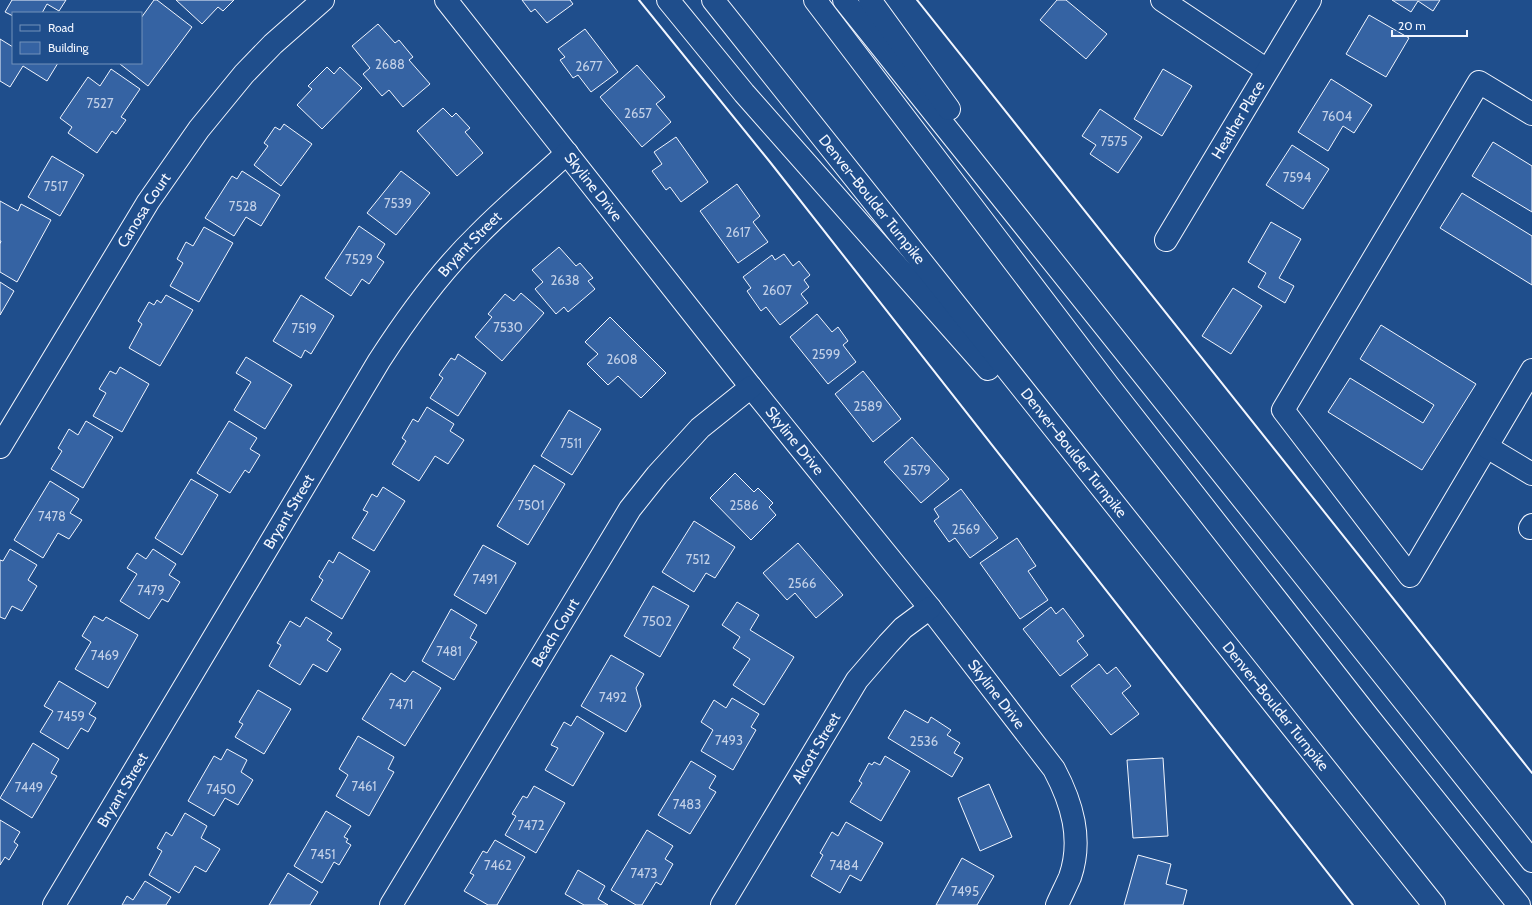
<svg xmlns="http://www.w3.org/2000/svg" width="1532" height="905" viewBox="0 0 1532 905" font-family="Cabin,sans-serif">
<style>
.building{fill:#3563a3;stroke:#f2f6ff}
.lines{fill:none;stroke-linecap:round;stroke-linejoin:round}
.minor-casing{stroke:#f2f6ff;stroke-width:24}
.highway-casing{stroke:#f2f6ff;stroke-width:24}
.minor{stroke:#1f4e8c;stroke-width:22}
.highway{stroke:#1f4e8c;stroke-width:22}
.wall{stroke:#f2f6ff;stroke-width:2}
.labels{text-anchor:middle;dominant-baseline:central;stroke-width:3;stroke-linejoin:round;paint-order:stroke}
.number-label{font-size:13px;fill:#c3d1e8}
.street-label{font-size:15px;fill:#f2f6ff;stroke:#1f4e8c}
</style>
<rect width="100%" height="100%" fill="#1f4e8c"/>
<g class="building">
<path d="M12,0H66L59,11L47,4L42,13H13V16L5,12Z"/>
<path d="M154,0H157L192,27L148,86L120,64L121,63H141V18Z"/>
<path d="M176,0H234L223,11L218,7L202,24Z"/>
<path d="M522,0H570L573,4L547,23L535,9L531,12Z"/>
<path d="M1057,0H1066L1107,34L1086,59L1040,20Z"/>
<path d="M1392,0H1440L1433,11L1418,1L1411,12Z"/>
<path d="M1369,15L1409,38L1386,77L1346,54Z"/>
<path d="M378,24L395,43L399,40L413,57L409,60L430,84L403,107L389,90L382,96L363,74L370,68L352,46Z"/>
<path d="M585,29L618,72L591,92L578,75L573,78L560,60L565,57L558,49Z"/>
<path d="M0,39L13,47V63H58L47,81L23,66L10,87L0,81Z"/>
<path d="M637,65L665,97L656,104L671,122L642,147L600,97Z"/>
<path d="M327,67L334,74L340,67L362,88L322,129L297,105L312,89L308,86Z"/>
<path d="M111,69L140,89L121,117L126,120L116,134L112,131L97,153L68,133L72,127L60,118L88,77L100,86Z"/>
<path d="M1163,69L1192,86L1162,136L1134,119Z"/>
<path d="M1331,79L1372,105L1354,133L1343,126L1328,151L1298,132Z"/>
<path d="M443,108L452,117L456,113L470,128L465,132L483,153L457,176L417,131Z"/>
<path d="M1100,109L1142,137L1118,173L1090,154L1096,145L1082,136Z"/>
<path d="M284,124L312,144L281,186L254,165L268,146L264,143L275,127L280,130Z"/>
<path d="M676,137L708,182L681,202L670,187L666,190L652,171L662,164L654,152Z"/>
<path d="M1493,142L1532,166V212L1472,176Z"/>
<path d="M1292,145L1329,169L1303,209L1266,185Z"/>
<path d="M52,156L84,175L60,216L28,197Z"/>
<path d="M242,171L280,195L261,226L246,217L234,236L205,218L232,176L237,179Z"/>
<path d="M401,171L430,193L396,235L367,213Z"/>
<path d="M737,184L760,216L753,222L768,242L738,263L700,211Z"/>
<path d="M1462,193L1532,236V285L1440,228Z"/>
<path d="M0,201L18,211L21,204L51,220L17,282L0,272V244L1,241H0Z"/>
<path d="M1271,222L1301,239L1279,278L1294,286L1285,303L1258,287L1266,273L1248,262Z"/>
<path d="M359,226L385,244L377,257L384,262L369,284L362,279L351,296L325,278Z"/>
<path d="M204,227L233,243L199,302L170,286L183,263L177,259L186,242L193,246Z"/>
<path d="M559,247L576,266L580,263L593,278L588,281L595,289L568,312L564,307L556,314L535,289L543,282L532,270Z"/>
<path d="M784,254L793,266L799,261L810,275L804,280L809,287L801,294L808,303L780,325L766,307L761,311L747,291L751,288L743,277L772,255L775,260Z"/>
<path d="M0,282L14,291L0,315Z"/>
<path d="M1233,288L1262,306L1231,354L1202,336Z"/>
<path d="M521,293L544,313L502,361L475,337L492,317L488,314L505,294L514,301Z"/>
<path d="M166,295L193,310L160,366L129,348L142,324L138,321L149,302L154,305L157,300L161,303Z"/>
<path d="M301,295L334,316L311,354L305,350L301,358L273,341Z"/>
<path d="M817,314L832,332L838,327L848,341L843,345L856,362L828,384L790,337Z"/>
<path d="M610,317L666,373L641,398L618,376L608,385L587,364L598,354L585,342Z"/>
<path d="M1381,325L1476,384L1422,470L1328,412L1350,378L1423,423L1434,405L1360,359Z"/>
<path d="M458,354L486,373L458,416L430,398L443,378L439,375L451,358L455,360Z"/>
<path d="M246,357L292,385L265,429L234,410L251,382L236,373Z"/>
<path d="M120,367L149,384L122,432L93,416L106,393L99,389L110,371L116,374Z"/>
<path d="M863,371L901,419L873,442L835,394Z"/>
<path d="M427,407L454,424L450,431L464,440L448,464L435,456L419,481L392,464L406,441L402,438L413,419L418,422Z"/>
<path d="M569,410L601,429L572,475L541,456Z"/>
<path d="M86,421L113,437L83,488L51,469L62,451L58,448L69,429L78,435Z"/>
<path d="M229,421L257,438L250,449L260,455L249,473L245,470L230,493L197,473Z"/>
<path d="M912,437L949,479L921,503L884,462Z"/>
<path d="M534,465L565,484L528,545L497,526Z"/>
<path d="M735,473L754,492L758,488L773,503L769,507L776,515L751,540L710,498Z"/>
<path d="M191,479L218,495L182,555L155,538Z"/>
<path d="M50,481L79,499L70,513L82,520L69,539L58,533L43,558L14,540Z"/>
<path d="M383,487L405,501L374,551L352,538L368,512L363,510L372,494L377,497Z"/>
<path d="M961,489L998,538L970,558L955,538L949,542L934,521L939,517L934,509Z"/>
<path d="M694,521L735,547L715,578L706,573L694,592L662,572Z"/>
<path d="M1017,538L1036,566L1028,571L1048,600L1020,619L980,563Z"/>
<path d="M798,543L843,595L816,618L795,593L787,600L763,573Z"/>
<path d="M483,545L516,563L486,614L454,595Z"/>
<path d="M10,549L37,565L28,580L37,586L22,611L12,606L5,619L0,617V560L3,561Z"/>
<path d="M153,549L176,564L169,575L180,582L168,602L162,599L149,619L120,601L137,574L127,568L137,553L146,559Z"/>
<path d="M339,552L370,571L342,619L311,600L323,580L319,577L329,560L333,563Z"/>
<path d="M653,586L689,606L660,657L624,636Z"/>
<path d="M737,602L759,615L750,630L794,657L764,705L733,685L750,659L733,648L740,637L722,625Z"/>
<path d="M1051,607L1056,614L1063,608L1084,636L1077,641L1088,655L1060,676L1023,629Z"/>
<path d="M451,609L477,625L470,638L477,642L454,680L422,661Z"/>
<path d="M94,616L103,621L106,617L138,635L108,688L75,669L91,642L82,636Z"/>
<path d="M306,617L332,633L327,640L341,649L327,672L313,664L300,685L269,666L281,645L277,643L290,621L300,627Z"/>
<path d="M611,655L644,674L636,688L641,706L626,732L581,706Z"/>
<path d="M1099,664L1107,674L1116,667L1131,686L1122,693L1139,714L1111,735L1071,686Z"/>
<path d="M413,671L441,688L405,746L362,719L391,673L405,682Z"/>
<path d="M59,681L96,703L89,714L96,718L88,732L81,728L68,749L40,732L53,711L44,706Z"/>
<path d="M258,690L291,709L264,754L235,737L243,724L239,722Z"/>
<path d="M732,698L759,714L751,727L756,730L733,770L701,751L713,730L701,722L714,700L726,708Z"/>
<path d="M905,710L928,723L931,717L951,730L947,735L960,743L954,753L963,758L952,777L888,738Z"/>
<path d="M577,716L604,733L573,786L545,770L558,748L551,745L564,722L571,726Z"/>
<path d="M358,736L394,757L388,769L394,772L369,816L336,796L348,775L339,769Z"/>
<path d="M33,743L59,759L51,773L57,776L32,818L0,798Z"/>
<path d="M227,749L247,760L241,772L253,780L238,805L225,798L214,816L188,801L214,756L221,760Z"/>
<path d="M885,756L910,771L881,821L850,802L862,783L859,781L869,763L872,765L874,762L880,765Z"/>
<path d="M1163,758L1168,836L1133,838L1127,760Z"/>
<path d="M691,761L716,776L709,788L716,792L690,834L658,815Z"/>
<path d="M989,784L1012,837L980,851L958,798Z"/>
<path d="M534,786L565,803L536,853L505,835L516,816L512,814L523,796L527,798Z"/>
<path d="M326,811L351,826L344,837L348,839L346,842L351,845L339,865L334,862L322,883L294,866Z"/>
<path d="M185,813L207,826L201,838L220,849L206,872L195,866L179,893L149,875L162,851L157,848L166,832L172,836Z"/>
<path d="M0,820L20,832L14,842L18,845L9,860L5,857L0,865Z"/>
<path d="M846,822L883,843L861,881L850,875L840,893L811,876L823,855L820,853L832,832L838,836Z"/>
<path d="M647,830L673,846L665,859L673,864L661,885L656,882L642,905H636L611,890Z"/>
<path d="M495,840L525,857L497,905H488L464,891L474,875L470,873L483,851L487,853Z"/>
<path d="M1138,855L1171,864L1166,884L1187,890L1183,905H1124Z"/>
<path d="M962,858L994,876L977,905H936Z"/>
<path d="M578,870L605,886L598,899L608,905H584L565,894Z"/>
<path d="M288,873L318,892L310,905H269Z"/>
<path d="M145,881L171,897L166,905H122L127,896L133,900Z"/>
</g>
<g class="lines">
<defs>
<g id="minor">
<path id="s1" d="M446,0L751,387L930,608L1054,769C1072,803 1083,839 1070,877C1066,886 1061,896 1057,905"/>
<path d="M1162,0L1267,70"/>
<path d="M1532,114L1479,82L1283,410L1410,576L1532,370"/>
<path id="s2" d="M1166,240L1310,0"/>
<path id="s3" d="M0,447L148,202L199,129L244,74L273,44L323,0"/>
<path d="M1487,447L1532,474"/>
<path d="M1530,528L1532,525"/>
<path id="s4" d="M54,905L379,361C408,316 439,273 477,236C505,207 537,181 567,153"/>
<path id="s5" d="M391,905L630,509L657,475L700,428L751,387"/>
<path id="s6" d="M722,905L857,680L888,644L903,628L930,608"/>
</g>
<g id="highway">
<path d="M668,0L744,93L988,369"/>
<path id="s7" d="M713,0L1434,905"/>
<path d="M815,0L1108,385L1370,719L1519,905"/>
<path d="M844,0L1532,861"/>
<path d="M870,0L949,109"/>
</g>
</defs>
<use href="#minor" class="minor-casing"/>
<use href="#highway" class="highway-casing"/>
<use href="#minor" class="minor"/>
<use href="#highway" class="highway"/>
<g class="wall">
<path d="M639,0L770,162L1353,905"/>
<path d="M917,0L1532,773"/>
</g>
</g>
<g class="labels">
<g class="number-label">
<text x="390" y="64">2688</text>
<text x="589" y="66">2677</text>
<text x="100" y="103">7527</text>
<text x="638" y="113">2657</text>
<text x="1337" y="116">7604</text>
<text x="1114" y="141">7575</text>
<text x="1297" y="177">7594</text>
<text x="56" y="186">7517</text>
<text x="398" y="203">7539</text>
<text x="243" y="206">7528</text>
<text x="738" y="232">2617</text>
<text x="359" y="259">7529</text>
<text x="565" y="280">2638</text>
<text x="777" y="290">2607</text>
<text x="508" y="327">7530</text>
<text x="304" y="328">7519</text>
<text x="826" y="354">2599</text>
<text x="622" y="359">2608</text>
<text x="868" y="406">2589</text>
<text x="571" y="443">7511</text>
<text x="917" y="470">2579</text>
<text x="531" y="505">7501</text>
<text x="744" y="505">2586</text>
<text x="52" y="516">7478</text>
<text x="966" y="529">2569</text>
<text x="698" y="559">7512</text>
<text x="485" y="579">7491</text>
<text x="802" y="583">2566</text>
<text x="151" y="590">7479</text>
<text x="657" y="621">7502</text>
<text x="449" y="651">7481</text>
<text x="105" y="655">7469</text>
<text x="613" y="697">7492</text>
<text x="401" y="704">7471</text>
<text x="71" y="716">7459</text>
<text x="729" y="740">7493</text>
<text x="924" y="741">2536</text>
<text x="364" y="786">7461</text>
<text x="29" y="787">7449</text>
<text x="221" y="789">7450</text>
<text x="687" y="804">7483</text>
<text x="531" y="825">7472</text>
<text x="323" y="854">7451</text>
<text x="498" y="865">7462</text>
<text x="844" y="865">7484</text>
<text x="644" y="873">7473</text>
<text x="965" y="891">7495</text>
</g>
<g class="street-label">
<text stroke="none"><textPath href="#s2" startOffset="140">Heather Place</textPath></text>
<text stroke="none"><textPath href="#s1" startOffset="238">Skyline Drive</textPath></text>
<text stroke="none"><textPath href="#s7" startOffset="255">Denver–Boulder Turnpike</textPath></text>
<text stroke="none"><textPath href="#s3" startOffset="277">Canosa Court</textPath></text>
<text stroke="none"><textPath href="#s4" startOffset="782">Bryant Street</textPath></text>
<text stroke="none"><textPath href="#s1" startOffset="562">Skyline Drive</textPath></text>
<text stroke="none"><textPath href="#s7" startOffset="579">Denver–Boulder Turnpike</textPath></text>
<text stroke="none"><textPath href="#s4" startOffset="458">Bryant Street</textPath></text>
<text stroke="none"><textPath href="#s5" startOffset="318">Beach Court</textPath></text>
<text stroke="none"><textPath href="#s1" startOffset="886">Skyline Drive</textPath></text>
<text stroke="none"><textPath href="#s7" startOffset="903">Denver–Boulder Turnpike</textPath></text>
<text stroke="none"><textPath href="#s6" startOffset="183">Alcott Street</textPath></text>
<text stroke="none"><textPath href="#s4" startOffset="134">Bryant Street</textPath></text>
</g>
</g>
<rect x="12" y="12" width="130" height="52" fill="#1f4e8c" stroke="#7391ba"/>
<rect x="20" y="25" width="20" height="6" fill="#1f4e8c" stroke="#7391ba"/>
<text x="48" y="32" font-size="12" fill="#f2f6ff">Road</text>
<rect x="20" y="42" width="20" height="12" fill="#3563a3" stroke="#7391ba"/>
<text x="48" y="52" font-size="12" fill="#f2f6ff">Building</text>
<path d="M1392 30v6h75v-6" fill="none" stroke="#f2f6ff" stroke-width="2"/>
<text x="1398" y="30" font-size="12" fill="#f2f6ff" stroke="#1f4e8c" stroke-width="3" paint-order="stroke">20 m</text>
</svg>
